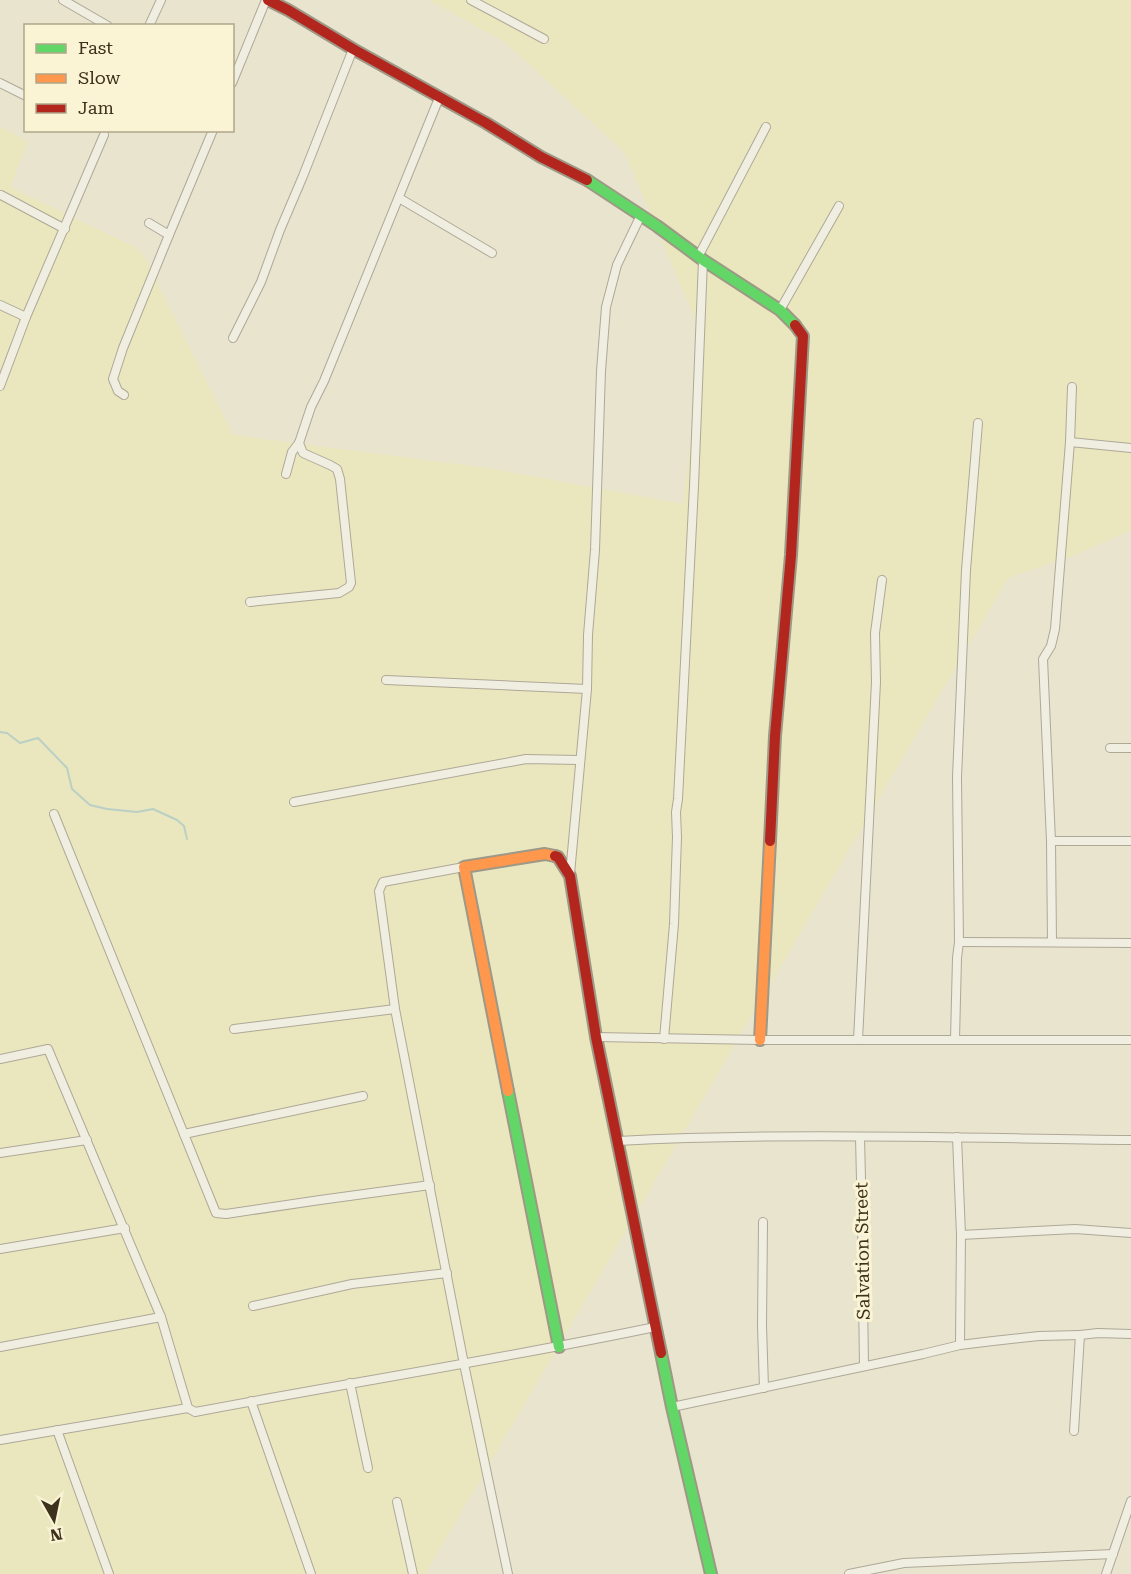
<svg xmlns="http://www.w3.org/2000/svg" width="1131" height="1574" viewBox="0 0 1131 1574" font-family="'Roboto Serif',serif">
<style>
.farmland{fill:#eae7be}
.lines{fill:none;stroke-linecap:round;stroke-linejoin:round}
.stream{stroke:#bacfc5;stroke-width:2}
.street-casing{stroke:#aea897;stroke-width:10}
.fast-casing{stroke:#9e9887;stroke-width:14}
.slow-casing{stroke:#9e9887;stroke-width:14}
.jam-casing{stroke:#9e9887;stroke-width:14}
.street{stroke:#f0ede1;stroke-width:8}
.fast{stroke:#63d668;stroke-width:10}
.slow{stroke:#ff974d;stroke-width:10}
.jam{stroke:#b3261e;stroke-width:10}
.labels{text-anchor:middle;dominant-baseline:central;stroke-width:6;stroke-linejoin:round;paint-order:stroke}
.street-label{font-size:18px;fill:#3f321d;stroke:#faf4d4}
</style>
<rect width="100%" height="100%" fill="#e9e4ce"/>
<path class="farmland" d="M429,0H1131V530L1073,556L1008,578L425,1574H0V126L28,142L10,187L137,248L144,256L233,435L488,468L683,504L703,338L625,153L505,42Z"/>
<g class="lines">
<path class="stream" d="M0,732L7,733L20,743L38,738L67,768L72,789L90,805L107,809L137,812L153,809L177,820L184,826L187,839"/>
<defs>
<g id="street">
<path d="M63,0L108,26"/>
<path d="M471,0L544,39"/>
<path d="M149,26L161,0"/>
<path d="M0,83L26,96"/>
<path d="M232,83L266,0"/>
<path d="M1,195L65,229"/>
<path d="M399,198L492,253"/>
<path d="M149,223L169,235L213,130"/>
<path d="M698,257L766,127"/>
<path d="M0,305L26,317L104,135"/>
<path d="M780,310L839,206"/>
<path d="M233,338L261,282L280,230L303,176L353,49"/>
<path d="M0,386L26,317"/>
<path d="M124,395L118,391L113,379L123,348L169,235"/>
<path d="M1070,442L1131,448"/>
<path d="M286,474L292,452L299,443L311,407L324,381L439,98"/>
<path d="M250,602L339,593L349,587L351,583L340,479L337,469L330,465L303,453L299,443"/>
<path d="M386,680L587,689"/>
<path d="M1110,748H1131"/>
<path d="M294,802L526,759L579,760"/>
<path d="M54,814L216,1213L226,1214L320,1200L430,1185"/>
<path d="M1051,841H1131"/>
<path d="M464,867L383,882L379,891L395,1009L464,1364L508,1574"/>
<path d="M570,874L587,689L588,635L595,550L601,371L606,307L617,265L641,215"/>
<path d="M959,942L1131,943"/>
<path d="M1052,942L1051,841L1043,659L1051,646L1055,629L1070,442L1072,387"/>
<path d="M234,1029L395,1009"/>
<path d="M596,1037L760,1040H1131"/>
<path d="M664,1039L674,924L677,837L676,812L678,799L694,486L703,260"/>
<path d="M955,1039L957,958L959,942L957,777L966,570L978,423"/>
<path d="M858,1040L876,682L875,633L882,580"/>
<path d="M0,1059L48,1049L161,1317L188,1408L195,1412C348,1383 502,1359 655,1327"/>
<path d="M184,1134L363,1096"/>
<path d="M860,1137L862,1223L864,1366"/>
<path d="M957,1137L961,1235L960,1345"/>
<path d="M618,1141C789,1132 960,1138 1131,1140"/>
<path d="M0,1153L87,1140"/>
<path d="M763,1222L762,1326L764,1388"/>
<path d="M961,1235L1075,1229L1131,1233"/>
<path d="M0,1249L125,1228"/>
<path d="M253,1306L352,1284L447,1273"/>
<path d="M0,1347L161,1317"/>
<path d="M350,1383L368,1468"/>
<path d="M251,1401L311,1574"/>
<path d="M672,1407L923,1354L960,1345L993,1341L1039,1336L1080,1335"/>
<path d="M57,1430L109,1574"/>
<path d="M1074,1431L1080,1335L1098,1333L1131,1334"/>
<path d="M0,1440L188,1408"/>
<path d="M397,1502L413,1574"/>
<path d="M849,1574L904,1563L1113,1554"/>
<path d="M1106,1574L1131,1501"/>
</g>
<g id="fast">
<path d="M587,180L657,226L703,260L780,310L795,325"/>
<path d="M508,1091L559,1347"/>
<path d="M661,1353L672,1407L711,1574"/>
</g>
<g id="slow">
<path d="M760,1040L770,841"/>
<path d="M508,1091L464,867L545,854L555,856"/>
</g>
<g id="jam">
<path d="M268,0L288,10L353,49L486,123L541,157L587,180"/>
<path d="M770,841L775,736L791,555L803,336L795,325"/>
<path d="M555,856L558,857L570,876L596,1037L661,1353"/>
</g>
</defs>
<use href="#street" class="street-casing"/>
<use href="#fast" class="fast-casing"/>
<use href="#slow" class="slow-casing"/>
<use href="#jam" class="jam-casing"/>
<use href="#street" class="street"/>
<use href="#fast" class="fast"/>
<use href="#slow" class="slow"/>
<use href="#jam" class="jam"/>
</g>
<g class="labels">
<g class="street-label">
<text transform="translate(862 1251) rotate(-91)">Salvation Street</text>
</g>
</g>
<rect x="24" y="24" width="210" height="108" fill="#faf4d4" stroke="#afa68b" stroke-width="1.5"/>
<rect x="36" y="44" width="30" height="9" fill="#63d668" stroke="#afa68b" stroke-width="1.5"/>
<text x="78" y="54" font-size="18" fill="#3f321d">Fast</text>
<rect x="36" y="74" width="30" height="9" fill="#ff974d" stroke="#afa68b" stroke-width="1.5"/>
<text x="78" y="84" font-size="18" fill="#3f321d">Slow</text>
<rect x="36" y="104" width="30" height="9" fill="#b3261e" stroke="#afa68b" stroke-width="1.5"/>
<text x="78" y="114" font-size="18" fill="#3f321d">Jam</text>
<g transform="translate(54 1520) rotate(171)" stroke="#faf4d4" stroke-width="4.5" paint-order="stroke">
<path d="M0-4.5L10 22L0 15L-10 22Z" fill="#3f321d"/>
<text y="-9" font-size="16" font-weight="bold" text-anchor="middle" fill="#3f321d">N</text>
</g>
</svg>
